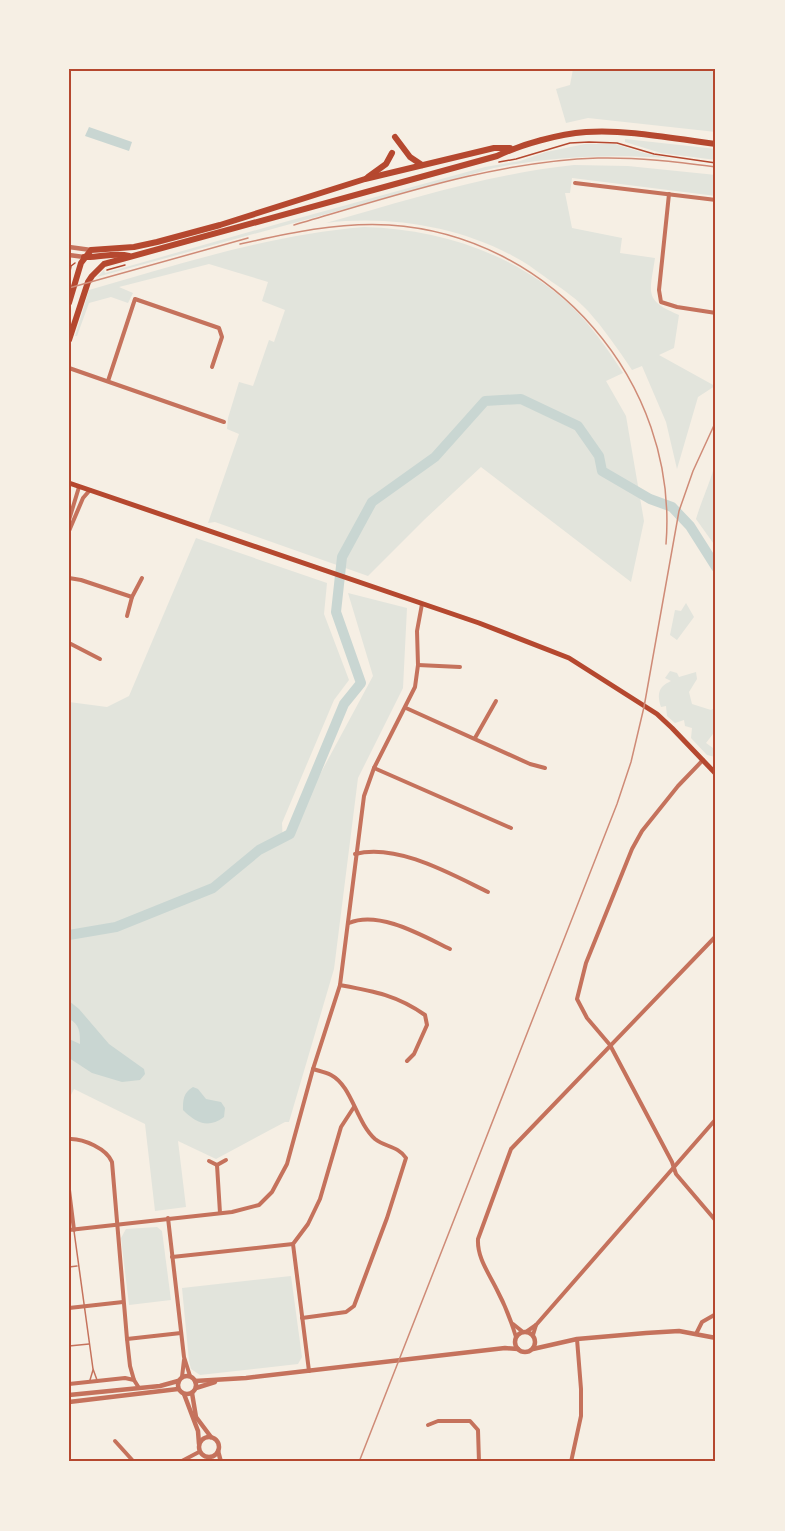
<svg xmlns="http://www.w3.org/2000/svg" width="785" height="1531" viewBox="0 0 785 1531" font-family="'Golos Text',sans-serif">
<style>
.green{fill:#e2e4dc}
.water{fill:#c9d6d2}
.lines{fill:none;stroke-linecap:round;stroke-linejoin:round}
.river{stroke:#c9d6d2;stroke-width:10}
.path{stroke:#b5482f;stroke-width:1.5}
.service{stroke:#c5725c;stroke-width:1.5}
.minor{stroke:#c5725c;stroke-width:4}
.tertiary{stroke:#c5725c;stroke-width:4.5}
.secondary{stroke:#b5482f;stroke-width:5}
.trunk{stroke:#b5482f;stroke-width:6}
.rail{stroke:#cf8b77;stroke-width:1.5}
.neatline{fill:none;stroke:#b5482f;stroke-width:2}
</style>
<rect width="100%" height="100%" fill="#f6efe4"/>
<g class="green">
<path d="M573,69H716V132L588,118L566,123L556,89L570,85Z"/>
<path d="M625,139L716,149V160L661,153L625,142Z"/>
<path d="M585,144H615L644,153L668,158C609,154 553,156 494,168L97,277L104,270L105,273L281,223L485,167L520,161L546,152Z"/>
<path d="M574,165L628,166L716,175V196L572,178L570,193H565L572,228L622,238L620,253L655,258C650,293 643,300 679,315L674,348L659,355L715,386L698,397L677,469L666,422L642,366L632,370C618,349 604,329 588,311C578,300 564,290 552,282C542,275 532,267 522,261C464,227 391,215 326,223C408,200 489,174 574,165Z"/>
<path d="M364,227C439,229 513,253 569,304C590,324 608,349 623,373L606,381L626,416L644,521L631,582L481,467L425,519L368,576L215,522L208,523L239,434L227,429L228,418L239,382L253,386L269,340L274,342L285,310L262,301L268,282L209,264L119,287L133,293L128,303L111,297L89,303L77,336H75L89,290C180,264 269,235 364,227Z"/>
<path d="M716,460V547L696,519C702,499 711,481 716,460Z"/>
<path d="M196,538L327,583L324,614L349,680L334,700L282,823L283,843L373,676L348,593L407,608L403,688L358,778L334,969L289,1122H285L216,1159L178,1141L186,1207L155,1211L145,1124L74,1089L69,1099V702L107,707L129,696Z"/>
<path d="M686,603L694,617L677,640L670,635L675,610L681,611Z"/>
<path d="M670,671L677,673L679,677L696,672L697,679L689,692L692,704L711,710L716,707V730L706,743L713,748L715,757L707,755L691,738L692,728L685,726L684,720L675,723L667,716L666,706L661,707C657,694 658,687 671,681L665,678Z"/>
<path d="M157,1227L162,1231L171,1300L129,1305L121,1238L126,1229Z"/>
<path d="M291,1276L302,1357L298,1364L200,1375L191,1369L189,1361L182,1288Z"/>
</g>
<g class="water">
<path d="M89,127L132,142L129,151L85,136Z"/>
<path d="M69,1001L79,1009L109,1044L144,1069L145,1074L140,1080L122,1082L92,1073L69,1058V1039L80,1044C80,1033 80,1024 69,1019Z"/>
<path d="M193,1087L198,1089L206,1099L221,1102L225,1108L224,1117C208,1129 196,1123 183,1110C183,1100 183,1093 193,1087Z"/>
</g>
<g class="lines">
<path class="river" d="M69,935L116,927L213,888L259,850L290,834L344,704L361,683L336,612L342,557L372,502L435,457L485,401L521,399L578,426L599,456L602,471L650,499L672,507L690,526L716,567"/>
<g class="path">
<path d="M499,162L516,159L570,143L589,142L617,143L654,154L716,163"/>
<path d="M107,270L125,265"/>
<path d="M69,277L71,266L75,263"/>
</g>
<g class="service">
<path d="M74,1231L93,1369L97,1380"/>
<path d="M69,1267L77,1266"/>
<path d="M69,1346L89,1344"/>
<path d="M90,1380L93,1370"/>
</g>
<g class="minor">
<path d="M575,183L716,200"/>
<path d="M669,194L659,290L661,302L677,307L716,313"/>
<path d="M69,368L224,422"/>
<path d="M108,381L135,299L219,328L222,337L212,367"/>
<path d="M69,520L79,487"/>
<path d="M69,531L83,498L90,490"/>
<path d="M69,578L81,580L132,597"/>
<path d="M127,616L132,597L142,578"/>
<path d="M69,643L100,659"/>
<path d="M418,665L460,667"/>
<path d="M406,708L530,764L545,768"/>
<path d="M475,738L496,701"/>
<path d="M703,760L678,786L642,831L632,849L586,963L577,999L587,1018L610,1045L672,1162L676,1174L716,1221"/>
<path d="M374,768L511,828"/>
<path d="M355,854C397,843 451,874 488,892"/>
<path d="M349,923C379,910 423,936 450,949"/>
<path d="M407,1061L414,1054L427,1025L425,1015C397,995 373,991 340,985L364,796L374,768L415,687L418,665L417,631L422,604"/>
<path d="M69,1139C83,1138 107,1149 112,1162L127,1339L130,1366L134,1380"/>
<path d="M209,1161L217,1165"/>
<path d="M217,1165L220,1213"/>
<path d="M217,1165L226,1160"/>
<path d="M69,1190L74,1230"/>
<path d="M168,1218L184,1357L190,1376"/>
<path d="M69,1230L232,1212L259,1205L272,1192L287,1164L313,1069L340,985"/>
<path d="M172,1257L293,1244"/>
<path d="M69,1308L123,1302"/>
<path d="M302,1318L346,1312L354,1306L387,1218L406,1158C398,1146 385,1147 375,1139C356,1122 352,1086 331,1075C325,1072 319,1071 313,1069"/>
<path d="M513,1324L523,1332"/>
<path d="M526,1332L536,1325L716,1119"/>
<path d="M696,1334L702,1322L716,1314"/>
<path d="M533,1335L536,1325"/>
<path d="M516,1337C511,1320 504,1303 496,1288C488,1272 477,1257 478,1239L511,1149L716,936"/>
<path d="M127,1339L181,1333"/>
<path d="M309,1371L293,1244L308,1224L320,1199L341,1127L354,1107"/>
<path d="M182,1377L184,1360"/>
<path d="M69,1384L125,1378L134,1380L139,1388"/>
<path d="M428,1425L438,1421H470L478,1430L479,1462"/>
<path d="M115,1441L134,1462"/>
<path d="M180,1462L199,1452"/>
<path d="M571,1462L581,1416V1389L577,1339"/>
</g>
<g class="tertiary">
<path d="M69,247L91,250"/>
<path d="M69,255L84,257"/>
<circle cx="525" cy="1342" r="10"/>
<path d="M533,1349L577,1339L646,1333L679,1331L716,1338"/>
<circle cx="187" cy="1385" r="9"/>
<path d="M195,1381L246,1378L505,1348L518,1349"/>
<path d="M196,1388L215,1382"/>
<path d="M192,1393L196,1417L211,1437"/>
<path d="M184,1394L198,1431L199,1444"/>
<path d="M69,1395L160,1386L178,1381"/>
<path d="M69,1402L178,1389"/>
<circle cx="209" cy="1447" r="10"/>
<path d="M218,1451L221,1462"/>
</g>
<path class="secondary" d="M69,483L479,623L569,658L657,714L672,728L716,774"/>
<g class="trunk">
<path d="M395,137L410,157L422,165"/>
<path d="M368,177L386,164L392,153"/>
<path d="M84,257C99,258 115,252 129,256"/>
<path d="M69,303L81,263L91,250L134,247L157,242L220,225L365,179L494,148H510"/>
<path d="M69,340L88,282L92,276L104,264L497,156C522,144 559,134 586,132C628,129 675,139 716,144"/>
</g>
<g class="rail">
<path d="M294,225C391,197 496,161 598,158C637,157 677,162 716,167"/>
<path d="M240,244C289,233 338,222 389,225C551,235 679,382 666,544"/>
<path d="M69,288L248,238"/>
<path d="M359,1462L617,804L631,762L644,707L679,511L693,471L716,421"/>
</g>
</g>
<rect width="785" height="1531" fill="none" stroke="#f6efe4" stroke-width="141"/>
<rect x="70" y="70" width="644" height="1390" class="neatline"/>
</svg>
